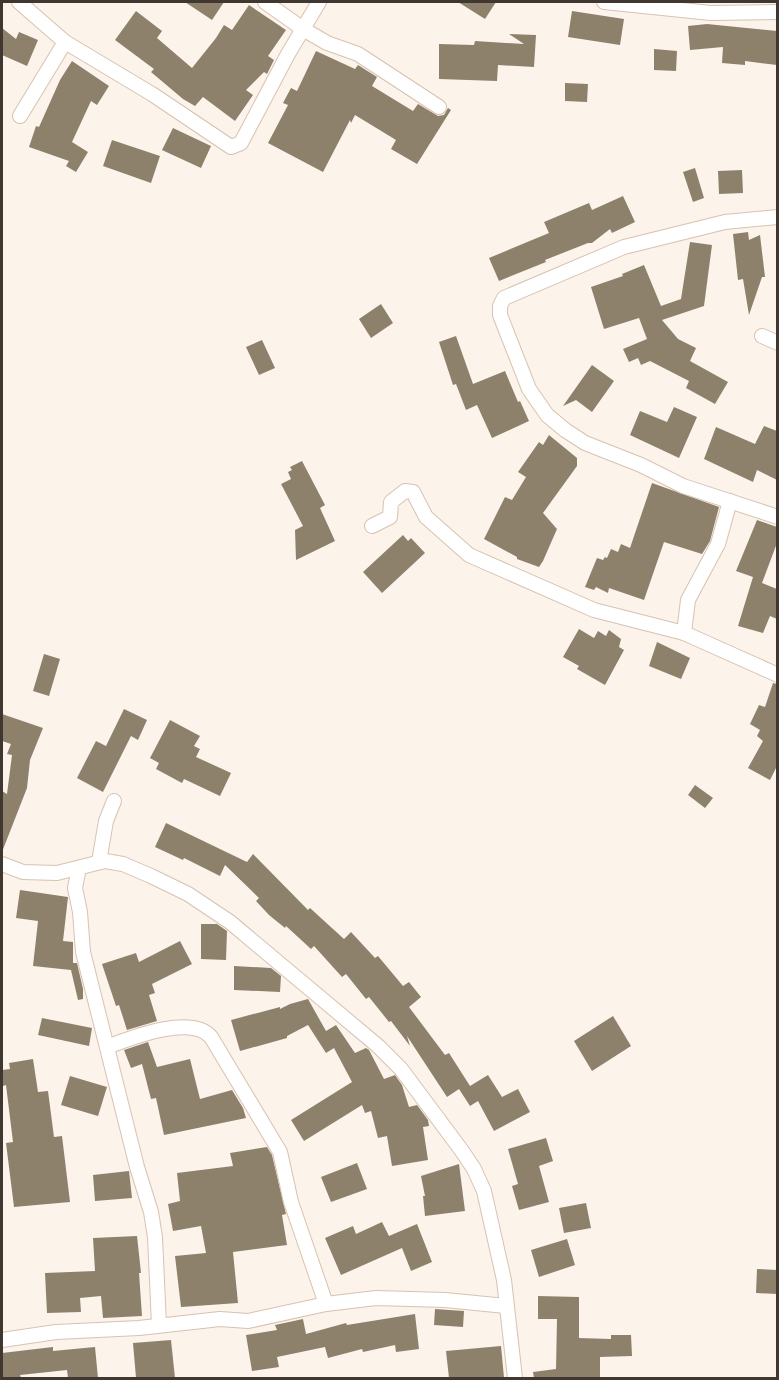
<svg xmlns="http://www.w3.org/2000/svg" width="779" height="1380" viewBox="0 0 779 1380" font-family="'Roboto Serif',serif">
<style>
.building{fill:#8e816c}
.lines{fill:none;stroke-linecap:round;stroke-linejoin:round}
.minor-casing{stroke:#d8c2b0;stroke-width:16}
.minor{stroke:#fff;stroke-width:14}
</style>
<rect width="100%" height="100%" fill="#fcf3eb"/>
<g class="building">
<path d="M185,2H224L212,20Z"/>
<path d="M458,2H496L485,19Z"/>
<path d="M249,5L286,30L268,56L274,60L267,74L264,72L246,90L253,95L235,121L203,97L195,106L183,99L151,72L154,69L115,40L136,11L162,31L157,38L192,68L216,38L224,25L232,30Z"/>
<path d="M572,11L624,19L620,45L568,37Z"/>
<path d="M707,24L777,31V65L745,61V65L722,63L723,47L690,50L688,26Z"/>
<path d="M2,28L16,39L19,32L38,40L27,66L2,55Z"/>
<path d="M509,34L536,35L534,67L498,65L497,81L439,79V44L474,45L475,41L524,44Z"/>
<path d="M654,49L677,51L676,71L654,70Z"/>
<path d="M316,51L355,69L358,65L377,77L372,86L413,111L418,104L438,116L444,115L448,108L451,110L417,164L391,149L396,140L355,115L351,123L350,120L323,172L268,143L288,105L283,103L291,88L297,91Z"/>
<path d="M72,61L109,86L97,105L91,101L72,142L88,152L76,172L66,166L69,161L29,147L36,126L39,127L60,80Z"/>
<path d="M565,83L588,84L587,102L565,101Z"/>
<path d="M173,128L211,146L201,168L162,150Z"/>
<path d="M112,140L160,156L151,183L103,166Z"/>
<path d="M695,168L704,198L693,202L683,172Z"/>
<path d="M742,170L743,193L719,194L718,171Z"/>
<path d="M623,196L635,222L612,233L610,229L592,243H588L545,260L546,262L499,281L489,258L549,233L544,222L589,203L592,210Z"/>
<path d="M748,232L749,240L760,235L765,277H762L749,315L743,279L738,280L733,234Z"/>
<path d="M690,242L712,245L704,306L662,320L678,339L696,348L690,361L728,382L715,404L686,388L689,381L650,361L641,365L638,358L629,362L623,349L647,339L639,318L604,329L591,287L623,276L622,274L644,265L661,306L681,299Z"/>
<path d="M381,304L393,323L371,338L359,319Z"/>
<path d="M456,336L473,384L505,371L518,402L520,401L529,421L492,438L477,405L466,410L456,384L453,385L439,342Z"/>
<path d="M262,340L275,368L259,375L246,347Z"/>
<path d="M592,365L614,381L592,412L576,400L563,406Z"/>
<path d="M674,407L697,417L679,458L630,435L640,411L667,422Z"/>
<path d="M764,426L777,431V480L757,470L753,482L704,459L716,427L755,444Z"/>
<path d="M549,435L577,458V466L543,513L557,529L543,561L539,567L517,559V557L484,539L505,497L512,500L526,477L518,472L539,442L543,445Z"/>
<path d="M302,461L325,505L320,508L335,541L296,560L295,530L303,526L281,484L291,479L288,472L292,470L290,467Z"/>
<path d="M652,483L719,507L710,541L702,554L664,542L644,600L609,588L608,593L596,587L594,590L585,587L597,558L603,560L605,557L607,558L611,549L618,552L621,544L630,548Z"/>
<path d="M757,520L777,527V543L762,583L777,589V619L770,616L763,633L738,626L753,577L736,571Z"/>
<path d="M403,535L408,541L411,538L425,553L382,593L363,572Z"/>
<path d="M579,629L594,638L598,631L606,636L609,630L621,639L619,647L624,650L605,685L577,669L579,666L563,657Z"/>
<path d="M657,642L690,658L681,679L649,666Z"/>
<path d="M44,654L60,659L49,696L33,691Z"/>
<path d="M773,683L777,684V766L770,780L748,768L763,741L757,736L760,730L750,724L759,705L765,707Z"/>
<path d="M124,709L147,720L138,740L131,736L103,792L77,778L96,741L106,746Z"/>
<path d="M2,714L43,728L30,760L27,788L2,852V791L7,794L12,755L7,754L11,744L2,741Z"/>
<path d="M170,720L200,736L194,746L200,749L196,757L231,773L220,796L184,779L182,783L156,769L159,763L150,758Z"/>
<path d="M695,785L713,798L705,808L688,795Z"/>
<path d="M166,823L247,862L253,854L308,910L310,908L344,939L351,932L375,958L378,956L403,986L409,982L421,997L409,1007L445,1055L449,1053L470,1086L488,1075L502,1097L518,1089L530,1112L494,1131L478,1101L470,1106L459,1089L447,1097L407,1036L410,1046L391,1021L389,1022L369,997L366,999L346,974L342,977L314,946L311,949L286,926L285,928L269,915L256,901L259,898L225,865L220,876L184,858L183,860L155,847Z"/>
<path d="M20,890L68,897L63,941L73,942V963H77L83,989V999L78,1000L71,970L33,966L38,921L16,918Z"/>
<path d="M201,924H217L227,931L226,960L201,959Z"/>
<path d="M180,941L192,964L152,984L155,993L149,995L157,1021L127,1030L119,1005L116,1006L102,964L136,953L139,962Z"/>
<path d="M234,966L271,968L281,976L280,992L234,990Z"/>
<path d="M308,999L326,1031L336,1025L355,1053L366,1048L369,1050L384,1079L395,1075L402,1085L409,1107L417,1105L428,1120L429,1126L423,1127L428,1160L392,1166L387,1136L378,1138L371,1111L365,1113L362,1105L304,1141L291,1120L352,1082L334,1048L326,1053L308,1025L287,1036V1038L240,1051L231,1020L280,1007V1009L290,1004Z"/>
<path d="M613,1016L631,1046L592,1071L574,1041Z"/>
<path d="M42,1018L92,1028L89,1046L38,1035Z"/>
<path d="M148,1042L157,1067L190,1059L200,1099L232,1090L243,1108L246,1118L164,1135L156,1098L151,1099L142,1064L131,1068L124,1050Z"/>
<path d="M33,1059L38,1092L48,1091L54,1137L62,1136L70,1202L14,1207L6,1143L13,1142L6,1085L3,1086L2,1070L10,1069L9,1063Z"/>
<path d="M70,1076L107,1087L98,1116L61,1105Z"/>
<path d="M546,1138L553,1161L539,1166L549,1202L519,1210L512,1186L518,1184L508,1149Z"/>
<path d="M267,1147L272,1155L286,1214L282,1215L287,1245L233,1252L238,1303L181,1307L175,1256L206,1253L201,1226L173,1231L168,1204L180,1201L177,1173L233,1166L230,1153Z"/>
<path d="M357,1163L367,1189L331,1202L321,1177Z"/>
<path d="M459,1164L465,1211L425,1216L423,1196H425L421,1176Z"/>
<path d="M129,1171L132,1198L95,1201L93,1175Z"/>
<path d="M586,1203L591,1228L564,1233L559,1208Z"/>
<path d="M382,1222L389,1236L417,1224L432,1262L411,1271L402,1248L341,1275L325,1238L353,1226L356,1234Z"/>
<path d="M137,1236L141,1273H139L142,1316L103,1318L101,1296L80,1298L81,1312L47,1313L45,1273L95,1271L93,1238Z"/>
<path d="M567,1239L575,1265L539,1277L531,1250Z"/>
<path d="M757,1269L777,1270V1294L756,1293Z"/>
<path d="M538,1296L579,1297V1338L611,1339V1335H631L632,1356L600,1357V1378H534L533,1372L556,1369L557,1319H538Z"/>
<path d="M435,1309L464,1311L463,1327L434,1325Z"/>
<path d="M415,1314L419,1349L396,1352L395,1345L363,1352L362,1349L328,1358L325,1347L277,1357L279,1367L252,1371L246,1335L277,1330L275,1325L303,1319L306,1334L346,1323L347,1325Z"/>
<path d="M171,1340L175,1378H136L133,1343Z"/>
<path d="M501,1346L504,1378H449L446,1351Z"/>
<path d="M53,1347V1351L95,1347L98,1378H68L67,1370L20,1375L21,1378H2V1353Z"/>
</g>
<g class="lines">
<defs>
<g id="minor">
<path d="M19,2L65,42L152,94L231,147L241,143L288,54L319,2"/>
<path d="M265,2L303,29L327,43L358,54L439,107"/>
<path d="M604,2L711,13L778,12"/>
<path d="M20,116L65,42"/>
<path d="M778,217L725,222L624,247L504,298L500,306V315L529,389L547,415L565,430L585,443L641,465L683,486L778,517"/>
<path d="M762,336L778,343"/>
<path d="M372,526L390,517L391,502L405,491L413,492L426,517L469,555L594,610L684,633L778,675"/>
<path d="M684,633L688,600L718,544L730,501"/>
<path d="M99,862L106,821L114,801"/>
<path d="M2,864L23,872L57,873L105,861L123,864L151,876L188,894L230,922L378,1046L401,1069L462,1151L474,1169L484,1191L504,1280L515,1378"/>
<path d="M79,868L75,888L80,912L83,952L137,1167L151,1212L155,1237L159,1325"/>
<path d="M107,1047C131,1038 191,1014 211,1037L280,1152L291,1202L326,1304"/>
<path d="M2,1340L56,1332L139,1328L220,1319L248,1321L326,1304L376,1298L445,1300L506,1306"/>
</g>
</defs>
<use href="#minor" class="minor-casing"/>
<use href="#minor" class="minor"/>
</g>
<rect width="779" height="1380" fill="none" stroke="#403830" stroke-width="6"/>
</svg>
